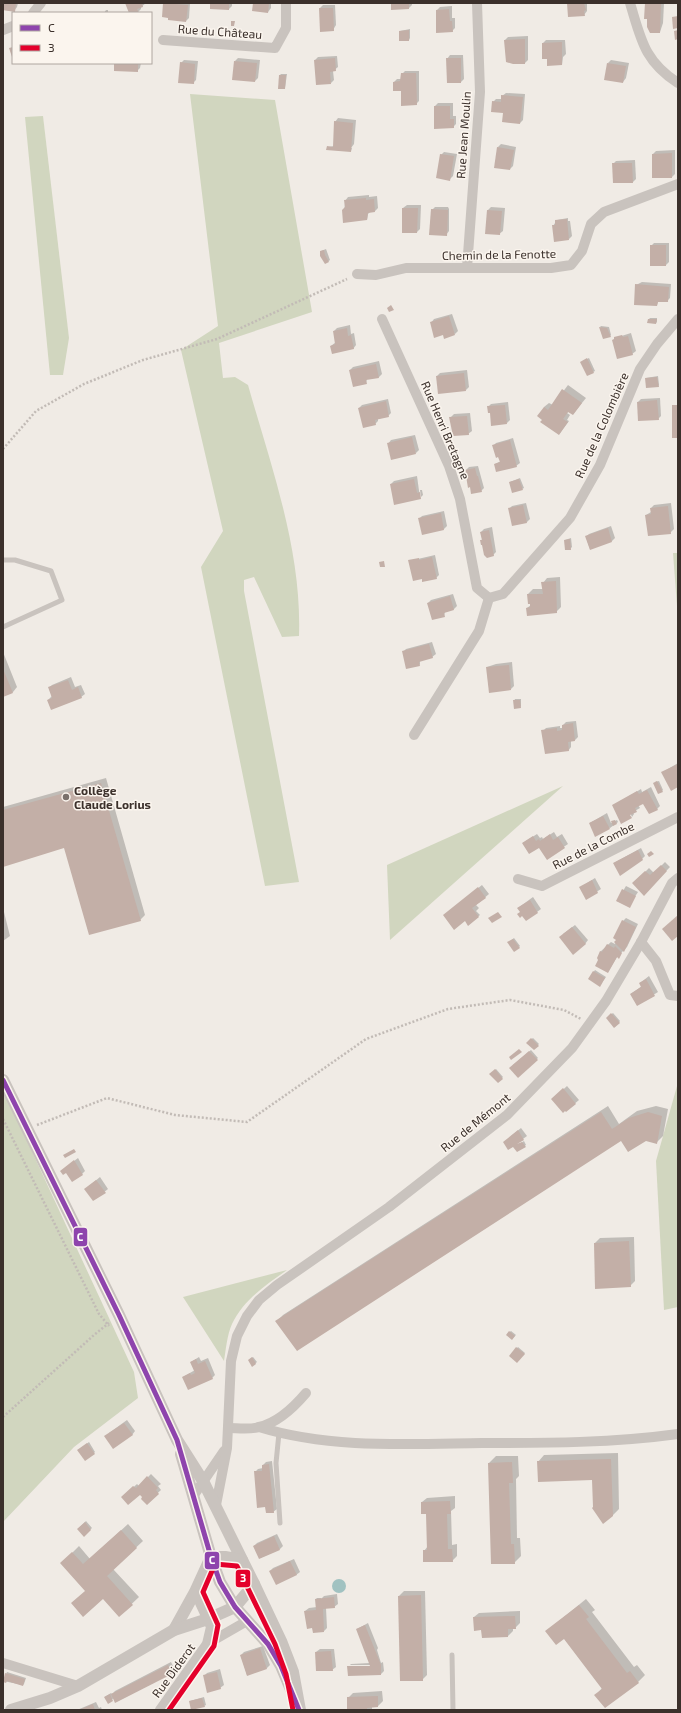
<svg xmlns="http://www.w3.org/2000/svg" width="681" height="1713" viewBox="0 0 681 1713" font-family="'Exo 2',sans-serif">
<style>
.green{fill:#d1d6bf}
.water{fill:#a1c2c1}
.shadow{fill:#0003}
.building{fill:#c3afa7}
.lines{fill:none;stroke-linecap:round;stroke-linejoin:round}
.path{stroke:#c2bbb6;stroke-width:2.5;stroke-dasharray:2 2;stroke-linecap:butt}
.service{stroke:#c9c3be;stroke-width:5}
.minor{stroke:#c9c3be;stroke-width:10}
.tertiary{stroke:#c9c3be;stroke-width:12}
.bus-1-casing{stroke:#fbf5ee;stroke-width:8}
.bus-2-casing{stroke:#fbf5ee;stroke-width:8}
.bus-1{stroke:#8e44ad;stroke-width:5}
.bus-2{stroke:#e4002b;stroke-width:5}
.poi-dot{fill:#7a716c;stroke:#fbf5ee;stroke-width:1.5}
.labels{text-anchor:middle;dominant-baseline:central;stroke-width:3;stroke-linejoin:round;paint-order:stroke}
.street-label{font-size:12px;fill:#3b302b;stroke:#fbf5ee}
.poi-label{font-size:12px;font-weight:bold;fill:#3b302b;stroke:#fbf5ee;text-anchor:start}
.line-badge{stroke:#fbf5ee;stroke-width:1.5}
.badge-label{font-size:11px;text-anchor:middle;font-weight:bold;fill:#fff}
</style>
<rect width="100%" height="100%" fill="#f0ebe5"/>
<g class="green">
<path d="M190,94L275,100L312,312L219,343L223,378L235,377L248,385C271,466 302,550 299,636L282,637L254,577L244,580V591L299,882L265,886L201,567L223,531L181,350L218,326Z"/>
<path d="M43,116L69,338L63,375H50L25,117Z"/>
<path d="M673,553H678V619Z"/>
<path d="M563,786L390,940L387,865Z"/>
<path d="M677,1086L678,1307L664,1310L656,1161Z"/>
<path d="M3,1089L134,1372L138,1398L74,1447L3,1522Z"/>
<path d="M287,1270C266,1285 243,1300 232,1324C227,1335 226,1349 224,1361L183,1297Z"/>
</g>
<circle class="water" cx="339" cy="1586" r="7"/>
<g class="shadow">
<path d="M3,3H18L17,7L14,11L3,10Z"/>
<path d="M126,3H146L141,7V9L138,12L135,13H130Z"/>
<path d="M164,3H190L189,18L186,21L163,16Z"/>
<path d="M213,3H232V6L229,9Z"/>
<path d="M254,3H271V8L268,12Z"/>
<path d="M392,3H412V5L409,8Z"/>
<path d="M568,3H587V11L584,15Z"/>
<path d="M646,3H664L663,23L660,32H651Z"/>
<path d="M323,5H335L336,25L333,30L320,8Z"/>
<path d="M452,6V18H455V28L452,31L437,10L440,7Z"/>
<path d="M106,10H108V13H104Z"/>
<path d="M410,29V38L409,40L400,31Z"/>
<path d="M528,36V60L525,63L505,40L508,37Z"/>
<path d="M546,40H565L566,54L563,57L562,65L548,58L543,43Z"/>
<path d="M450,55H463L464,79L461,82L447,59Z"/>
<path d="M337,56L338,67L333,71L334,80L331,83L315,60L318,57Z"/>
<path d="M238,58L260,60L258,78L255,81L235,61Z"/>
<path d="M184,60L198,61L196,80L193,83L181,63Z"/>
<path d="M611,60L629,63L626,78L623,82L608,63Z"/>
<path d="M115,63H141L140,68L137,71Z"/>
<path d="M405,71H419V101L416,104L394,82L397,79H401L402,74Z"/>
<path d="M281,74H287L285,88L280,75Z"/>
<path d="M506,93L525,94L523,120L520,123L504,112L493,102L496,99H502V96Z"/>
<path d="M438,103H453V116H456V124L453,127L435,106Z"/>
<path d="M338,118L356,120L354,144L351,148H352L351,151L328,147L334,146L335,122Z"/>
<path d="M501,144L516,147L513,166L510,169L498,147Z"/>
<path d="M675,150V174L672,177L653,154L656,151Z"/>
<path d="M444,152L457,154L453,176L450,179L441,155Z"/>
<path d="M635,160L636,179L633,182L613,164L616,161Z"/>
<path d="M369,195V197L377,196L378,208L375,211L370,212L368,214L367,220L344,217L345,201L348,197Z"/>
<path d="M407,205H421L420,229L417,232L403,208Z"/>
<path d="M435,207H448L449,209V231L446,235L432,210Z"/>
<path d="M491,207L505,208L503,231L499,234L487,224L488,210Z"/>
<path d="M568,218V221H570L572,236L569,239L553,226L557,220Z"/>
<path d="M654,243H669V262L666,265L651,246Z"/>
<path d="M326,249L330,260L326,263L321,251Z"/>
<path d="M642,282L671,284L670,298L667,301H658L657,305L636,285Z"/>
<path d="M452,314L458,331L455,334L431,323L434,319Z"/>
<path d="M650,318H657V322L656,323L649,319Z"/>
<path d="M350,325L351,334L354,333L356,345L353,349L331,346L336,342L334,331L337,328Z"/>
<path d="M601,326L609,327L611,335L610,336L600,327Z"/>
<path d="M631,333L636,351L632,354L615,338Z"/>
<path d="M589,358L595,371L593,372L583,361Z"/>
<path d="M379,361L382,374L379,377L367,379L366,383L350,370L353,367Z"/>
<path d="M467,370L469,387L466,390L437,376L440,373Z"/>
<path d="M658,376L659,385L658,386L646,378Z"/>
<path d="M568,385L586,398L573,414L569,411L567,413L570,415L567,420L569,421L560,433L543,419L544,407L549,403L553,405Z"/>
<path d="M660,398L661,416L658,419L638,402L641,399Z"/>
<path d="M388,399L391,413L388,416L378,419V421L375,424L359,408L362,405Z"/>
<path d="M508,402L510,420L507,423L491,412L488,407L491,404Z"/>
<path d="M470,413L472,431L468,434L450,418L454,414Z"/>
<path d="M415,435L419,450L416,453L388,444L391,440Z"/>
<path d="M513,438L520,463L516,466L495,464L501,461L493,446L496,443Z"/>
<path d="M478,466L484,488L481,491L466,470L469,467Z"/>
<path d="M417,476L420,498L391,484L394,481Z"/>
<path d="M520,478L524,488L522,489L510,482Z"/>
<path d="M420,490H422L423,495L421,497Z"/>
<path d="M526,503L530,519L527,522L513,525L509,509L512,506Z"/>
<path d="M671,503L674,529L670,533L646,515L651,512V508L654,505Z"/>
<path d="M444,511L447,526L444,529L423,534L419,519L422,516Z"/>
<path d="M611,526L615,538L612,541L590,549L586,537L589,534Z"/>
<path d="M492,527L496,552L493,555L481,541L482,539L481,532L484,529Z"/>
<path d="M571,538L572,547L570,549L565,540Z"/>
<path d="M435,555L439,575L436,578H422L409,561Z"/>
<path d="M560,577L561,607L556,612L527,608L531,605L529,603L528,594L533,589H543V583L547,578Z"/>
<path d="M453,594L457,606L454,609L445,612L444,616L428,603L431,600Z"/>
<path d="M432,642L436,654L432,657L420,660V665L403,652L406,649Z"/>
<path d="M3,652L17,687L13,692L3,696Z"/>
<path d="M512,662L514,686L511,689L487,667L496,664Z"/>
<path d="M71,677L75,687L81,685L85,694L81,697L48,700L52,696L49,688L52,685Z"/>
<path d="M515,699H521V707L514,701Z"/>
<path d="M576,721L578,737L575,740L571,741V747L568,751L543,731L546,728L560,726V728H563V725L566,722Z"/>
<path d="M678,763V786L663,772Z"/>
<path d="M106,778L145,915L140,920L64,847L3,866V807Z"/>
<path d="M659,781L663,790L662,791L655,782Z"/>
<path d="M651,787L660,806L657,809L644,802L638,805L640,808L633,812L634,814L632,817L629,810L613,806L641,789L642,792Z"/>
<path d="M607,813L611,823L617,820L618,822L610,828L590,823Z"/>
<path d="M554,832L557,837L562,834L568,844L547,858L540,846L523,843L537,834L540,838L542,837L543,839Z"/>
<path d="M641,848L645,856L642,859L614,863Z"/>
<path d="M665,862L670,867L644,894L634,883L649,868L654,873Z"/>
<path d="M595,878L601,889L587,898L581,887Z"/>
<path d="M482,885L489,894L476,905L479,908L476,911L480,915L468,924L456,906Z"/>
<path d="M626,886L638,892L629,906L617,901Z"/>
<path d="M533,897L541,909L537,912L518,908Z"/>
<path d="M3,908L10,936L3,941Z"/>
<path d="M626,918L638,924L627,947L617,957L608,972L599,959L600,952L611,942L615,944L623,921Z"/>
<path d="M575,925L588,940L585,944L563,934Z"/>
<path d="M514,938L520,946L519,947L510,941Z"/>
<path d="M595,970L606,977L601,984L589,979Z"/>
<path d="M649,976L658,992L637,1005L631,994L642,986L640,983Z"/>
<path d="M613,1013L620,1021L615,1027L607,1018Z"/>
<path d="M533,1038L539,1044L534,1049L527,1043Z"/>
<path d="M531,1050L538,1058L518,1076L513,1065Z"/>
<path d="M496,1069L503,1077L498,1082L491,1074Z"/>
<path d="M567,1086L579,1100L566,1111L553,1099Z"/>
<path d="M608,1106L619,1124L637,1111L656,1106L668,1109L663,1136L656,1143L646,1140H621L277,1321L283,1315Z"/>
<path d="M521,1128L527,1136L509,1149L511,1136Z"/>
<path d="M524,1141L526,1145L517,1151L516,1146Z"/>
<path d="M78,1158L85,1171L82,1174L67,1172L65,1168Z"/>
<path d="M100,1177L108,1189L94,1200L89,1186Z"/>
<path d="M634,1237L635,1281L630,1286L596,1287L595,1243L600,1238Z"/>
<path d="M511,1331L516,1335L512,1339L507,1334Z"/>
<path d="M518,1347L525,1353L517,1362L510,1356Z"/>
<path d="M199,1357L201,1361L208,1358L215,1375L212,1378L183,1377L195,1370L191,1362Z"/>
<path d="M253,1357L257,1362L252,1366L250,1359Z"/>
<path d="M127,1420L135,1431L132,1435L109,1433Z"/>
<path d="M89,1442L95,1452L94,1453L80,1449Z"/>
<path d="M618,1453L619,1509L612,1516L594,1507L593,1479L538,1462L544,1455Z"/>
<path d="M496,1456H518L519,1476L516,1479L517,1538H520L521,1556L514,1563L489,1463Z"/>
<path d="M272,1461L277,1509L273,1512L255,1472L258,1469L263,1468V1465L266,1462Z"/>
<path d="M151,1474L161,1484L158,1486L161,1490L147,1503L140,1493L123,1497L137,1484L139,1486Z"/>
<path d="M455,1496V1508L451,1511L452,1545L457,1544V1556L452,1561L424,1551L428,1546L427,1513L422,1502L427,1498Z"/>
<path d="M86,1521L92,1528L84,1535L78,1529Z"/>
<path d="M128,1524L143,1541L113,1569L139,1597L119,1616L103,1598L86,1591L68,1557L79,1546L90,1559Z"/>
<path d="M277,1534L283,1546L280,1549L260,1558L254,1546L257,1543Z"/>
<path d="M294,1559L300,1572L296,1575L270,1571L273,1568Z"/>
<path d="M404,1591H425L427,1675L422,1680L399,1596Z"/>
<path d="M337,1594L338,1604L334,1607L326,1608L327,1628L324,1631L305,1611L309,1608L317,1607L316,1599L317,1598H321V1599L324,1596Z"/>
<path d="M586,1599L595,1610L592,1612L634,1667L637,1665L645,1675L638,1682L596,1695L602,1688L564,1638L547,1631Z"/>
<path d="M520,1611V1623L515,1628H513V1631L508,1636L482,1629L474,1617L479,1613Z"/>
<path d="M368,1623L378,1648L377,1650L381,1663L383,1662L384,1671L381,1674L371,1667V1665H350L351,1664L370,1663L357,1629Z"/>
<path d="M263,1646L270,1665L267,1668L247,1675L241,1655L244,1652Z"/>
<path d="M320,1649H334L336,1667L332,1670L316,1652Z"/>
<path d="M171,1662L175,1670L172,1673L116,1702L114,1698L108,1702L105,1697L106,1696L111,1693L112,1694L115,1691Z"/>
<path d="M220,1669L224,1685L220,1688L204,1676L207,1673Z"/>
<path d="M7,1672L26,1678L24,1684L23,1685L3,1681Z"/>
<path d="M382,1691L383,1701L378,1706L372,1707V1710H348V1698L353,1693Z"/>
<path d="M204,1697L206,1705L204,1706L190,1701Z"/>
<path d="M96,1702L99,1708L101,1707L102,1710H77Z"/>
</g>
<g class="building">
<path d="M3,3H16L15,12L3,10Z"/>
<path d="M125,3H142L143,7L137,9L139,13H129Z"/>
<path d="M163,3L188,5L186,22L168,20V18L162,17Z"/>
<path d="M210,3H229V10L210,9Z"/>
<path d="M253,3H269L268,13L252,11Z"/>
<path d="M391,3H409V9L391,10Z"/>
<path d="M567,3H584L586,10L584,11L585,16L568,17Z"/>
<path d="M645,3H661L660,33H650L647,27V19H644Z"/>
<path d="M319,8H333L334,31L320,32Z"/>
<path d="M449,9L450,21H452L453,32L436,33V10Z"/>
<path d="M678,16V28L673,29L672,17Z"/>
<path d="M231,21H235L234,26H231Z"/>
<path d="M409,30V41H399V31Z"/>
<path d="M678,30V39L675,40L674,31Z"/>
<path d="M525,39V64H513L506,62L504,40Z"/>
<path d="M562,42V65L547,66V59H542V43Z"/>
<path d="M13,47V60L9,48Z"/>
<path d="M335,58L336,71L330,72L331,84L316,85L314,60Z"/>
<path d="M446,58H461V83H447Z"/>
<path d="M234,61L257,63L255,82L232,80Z"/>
<path d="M180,62L195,64L194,84L178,83Z"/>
<path d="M114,63H138V72L114,71Z"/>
<path d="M607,63L626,66L623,83L604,80Z"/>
<path d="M401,73H416L417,105L401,106V91H393V82L400,81Z"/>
<path d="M279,75H286L285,89H278Z"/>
<path d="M501,95L523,97L520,124L502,122L503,113L491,112L492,101L501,102Z"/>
<path d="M434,106H450V119H454V128L434,129Z"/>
<path d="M334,121L353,123L351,152L326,150L327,146L333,147Z"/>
<path d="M497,147L514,150L510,170L494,168Z"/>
<path d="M672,153V178H652V154Z"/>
<path d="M440,154L454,156L450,181L436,178Z"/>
<path d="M612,163H632L633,183H613Z"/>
<path d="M366,198V200L374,199L375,212L368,213L367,220L343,223L342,210L345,207L344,200Z"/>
<path d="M402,208H418L417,233H402Z"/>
<path d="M431,209L448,210L447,236L429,235Z"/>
<path d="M487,210L502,211L500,235L485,234Z"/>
<path d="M567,219L569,240L554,242L552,225H555V220Z"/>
<rect x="650" y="245" width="16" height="21"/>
<path d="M324,250L325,255L329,262L325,264L320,256V251Z"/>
<path d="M635,284L669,287L668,302H658L657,306L634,305Z"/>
<path d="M391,305L394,310L389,312L387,308Z"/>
<path d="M449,316L455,335L444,339L443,335L434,338L430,322Z"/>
<path d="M648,319H657L656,324L647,323Z"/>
<path d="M599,327L607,328L611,337L603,339Z"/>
<path d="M347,328L348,336L351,335L354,349L332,354L330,346L335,344L333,331Z"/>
<path d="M622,335L623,337L628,336L633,355L617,359L612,340L614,339V337Z"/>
<path d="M587,358L594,373L587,376L580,362Z"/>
<path d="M376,364L379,378L366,380L367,384L353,387L349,370Z"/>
<path d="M464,373L466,391L438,394L436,376Z"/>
<path d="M657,377L659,387L646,388L645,378Z"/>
<path d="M562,389L582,403L573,415L568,412L563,419L568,422L559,435L540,422L542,420L537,416L544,407L548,410Z"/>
<path d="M657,400L659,420L638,421L637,402Z"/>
<path d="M386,401L389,417L375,420L376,425L363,428L358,408Z"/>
<path d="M505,405L507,424L491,426L490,413H488L487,406Z"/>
<rect x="672" y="405" width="6" height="33"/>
<path d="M467,416L469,435L453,436L449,417Z"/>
<path d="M412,437L416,454L391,460L387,443Z"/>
<path d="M510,440L517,467L496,472L494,464L500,462L498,457L496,458L492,445Z"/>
<path d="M475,468L477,476H478L482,492L471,494L470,487L468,488L465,470Z"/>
<path d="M414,479L417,493L420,492L421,499L394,505L390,484Z"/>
<path d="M519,479L523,490L512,493L509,482Z"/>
<path d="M523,505L527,523L512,526L508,508Z"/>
<path d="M668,506L671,534L648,536L645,515L651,514L650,508Z"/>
<path d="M441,513L444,530L422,535L418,518Z"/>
<path d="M608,528L612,542L590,550L585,536Z"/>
<path d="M489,530L494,556L487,558L484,555L482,545H481L480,540H482L480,532Z"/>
<path d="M570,539L571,550H565L564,540Z"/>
<path d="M432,557L437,579L422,582V579L413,581L408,560L419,558V560Z"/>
<path d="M384,561L385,567H380L379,562Z"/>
<path d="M556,581L557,613L527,616L526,608L530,607V604H528L527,594H543L541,582Z"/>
<path d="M450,596L454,610L444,613L445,617L432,620L427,603Z"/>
<path d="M429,644L433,658L419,662L420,666L406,669L402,651Z"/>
<path d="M509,665L511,690L489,693L486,667Z"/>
<path d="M3,669L13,693L3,697Z"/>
<path d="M68,680L72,690L78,687L82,698L51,710L47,700L52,698L48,687Z"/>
<path d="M513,700H520L521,708L514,709Z"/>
<path d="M573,723L575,741L568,742L569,751L545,754L541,730L557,728V731L562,730V725Z"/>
<path d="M678,764V787L671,791L661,772Z"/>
<path d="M657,781L663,792L658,794L653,783Z"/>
<path d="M101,783L141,921L89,935L64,848L3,867V810Z"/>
<path d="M647,790L658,810L649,814L643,804L635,808L637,812L630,815L632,818L621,824L612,805L637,791L639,794Z"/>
<path d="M603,816L610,829L595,837L589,823Z"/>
<path d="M615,820L617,824L613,826L611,821Z"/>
<path d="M550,834L553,840L558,837L565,848L547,860L539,848L529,854L522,843L533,836L536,841L539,839L540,841Z"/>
<path d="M638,850L643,860L620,876L613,863Z"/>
<path d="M651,851L654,854L649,857L647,854Z"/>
<path d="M661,865L667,871L644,896L632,883L645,871L650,875Z"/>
<path d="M592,880L598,893L586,900L579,887Z"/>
<path d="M478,887L486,898L472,908L479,917L468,926L465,921L454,930L443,915Z"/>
<path d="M622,889L636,896L630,908L616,901Z"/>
<path d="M530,900L538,913L526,921L522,916L520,918L517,914L520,912L517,908Z"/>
<path d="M498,912L502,917L492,923L488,918Z"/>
<path d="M678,915V936L672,941L662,929Z"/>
<path d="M622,920L636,927L624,952L614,942L616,940L613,938Z"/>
<path d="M572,927L586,944L573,955L559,937Z"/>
<path d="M513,939L520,948L514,952L507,942Z"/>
<path d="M607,944L614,948L615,946L622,953L619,959L617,957L608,973L595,966L598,960L597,958L600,951L602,952Z"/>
<path d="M593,971L605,978L600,987L588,979Z"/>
<path d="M646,979L655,996L637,1006L630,994L641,987L639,983Z"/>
<path d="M611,1013L620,1023L614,1028L606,1018Z"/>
<path d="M531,1038L539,1046L534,1050L526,1043Z"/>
<path d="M519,1049L522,1052L511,1060L509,1057Z"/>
<path d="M529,1051L538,1060L518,1078L509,1068Z"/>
<path d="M495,1069L503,1079L498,1083L489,1074Z"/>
<path d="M563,1088L576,1104L566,1112L565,1111L563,1113L551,1099Z"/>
<path d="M601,1112L612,1129L629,1118L648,1112L662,1116L657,1144L646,1141L628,1152L621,1141L297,1351L275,1321Z"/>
<path d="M518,1130L524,1140L517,1144L522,1142L526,1147L517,1152L513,1147L508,1150L503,1142Z"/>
<path d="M74,1149L76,1152L65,1158L63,1155Z"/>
<path d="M74,1160L83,1175L72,1182L66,1173L63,1175L60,1171Z"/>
<path d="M96,1180L106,1193L93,1201L84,1189Z"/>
<path d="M629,1241L631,1287L595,1289L594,1243Z"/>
<path d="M509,1331L515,1336L512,1340L506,1335Z"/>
<path d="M516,1347L525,1354L517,1363L509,1356Z"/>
<path d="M252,1357L256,1364L252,1367L248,1360Z"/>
<path d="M196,1359L198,1364L205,1361L213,1379L188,1390L182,1377L190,1373L191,1375L195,1373L190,1362Z"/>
<path d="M124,1423L133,1435L113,1449L104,1436Z"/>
<path d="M87,1443L95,1454L85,1461L77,1450Z"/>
<path d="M611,1459L613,1516L603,1524L592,1508L593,1507L592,1480L538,1482L537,1461Z"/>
<path d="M512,1462L513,1483H509L511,1544H514L515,1564H491L488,1463Z"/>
<path d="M269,1464L274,1513H266L265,1507L257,1508L254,1471H262V1465Z"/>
<path d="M147,1476L158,1488L156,1490L159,1494L147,1505L141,1499L142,1497L140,1495L128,1505L121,1497L133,1486L136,1488Z"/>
<path d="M450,1501L451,1514H447L448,1549H452L453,1562H423V1550H427L426,1514H421V1502Z"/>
<path d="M85,1522L91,1530L84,1537L77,1529Z"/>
<path d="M121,1530L137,1548L107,1576L133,1605L119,1617L103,1599L83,1617L71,1603L85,1591L60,1563L72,1552L83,1564Z"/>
<path d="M274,1536L280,1550L259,1559L253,1546Z"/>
<path d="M290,1561L297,1575L276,1585L269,1571Z"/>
<path d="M421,1595L423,1681H400L398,1596Z"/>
<path d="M334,1597L335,1608L323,1609L324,1632L313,1633L312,1628L307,1629L304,1611L316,1610L315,1599Z"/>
<path d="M579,1605L589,1617L586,1619L627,1673L630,1671L639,1683L605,1708L594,1695L602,1689L564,1639L556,1645L545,1631Z"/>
<path d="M515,1616L516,1629H508V1637L482,1638L481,1630L474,1631L473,1617Z"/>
<path d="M365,1625L381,1665V1675L348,1676L347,1666H370L356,1629Z"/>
<path d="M260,1648L267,1669L247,1676L240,1655Z"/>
<path d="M331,1651L333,1671H316L315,1652Z"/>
<path d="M168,1665L172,1674L115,1703L111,1694Z"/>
<path d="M217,1672L221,1689L207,1693L203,1675Z"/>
<path d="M5,1673L25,1679L23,1686L7,1681L6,1683L3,1682Z"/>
<path d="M110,1694L113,1701L108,1704L104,1697Z"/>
<path d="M378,1696V1707L367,1708V1710H347V1697Z"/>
<path d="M202,1698L205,1707L191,1710L189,1701Z"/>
<path d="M93,1704L95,1710H79Z"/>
</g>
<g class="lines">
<g class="path">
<path d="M3,449L36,411L84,384L143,360L217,339L347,279"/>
<path d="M3,1119L99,1314L109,1326"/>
<path d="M37,1125L107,1098L175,1115L247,1122L366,1039L448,1009L510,1000L564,1010L581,1019"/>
<path d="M3,1417L94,1335L109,1323"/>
</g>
<g class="service">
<path d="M3,560H15L51,571L62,600L3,627"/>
<path d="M279,1433L276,1463L280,1523"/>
<path d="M452,1655L453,1710"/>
</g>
<g class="minor">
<path d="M630,3C641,39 644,61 678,83"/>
<path d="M33,13L41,3"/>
<path d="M3,30L13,26"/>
<path d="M163,40L275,48L286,28V3"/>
<path d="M467,268L480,92L477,3"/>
<path d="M357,274L376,275L406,268H551L571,265L582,251L591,224L604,212L678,184"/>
<path d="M382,319L449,466L460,499L477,588L489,598"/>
<path d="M414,735L479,631L489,598L503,594L570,518L600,465L640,369L657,344L678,319"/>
<path d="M518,879L542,886L678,817"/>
<path d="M641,942L656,961L670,995L678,996"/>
<path d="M259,1427C330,1449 408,1444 482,1443C547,1443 613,1443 678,1434"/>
<path d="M228,1428C237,1428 250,1430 259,1427C277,1423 295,1406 306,1393"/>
<path d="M194,1495L224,1451"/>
<path d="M216,1505L227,1448L231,1361L237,1336L247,1316L259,1300L277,1285L389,1207L507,1115L572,1048L606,1001L641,942L672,883L678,878"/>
<path d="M207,1644L247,1621"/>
<path d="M3,1663L78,1686"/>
<path d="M160,1710L207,1644L211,1627L195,1592"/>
</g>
<g class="tertiary">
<path d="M3,1080L119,1315L177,1440L203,1481L254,1584L281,1641L293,1672L300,1710"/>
<path d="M181,1454L211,1557L220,1582L235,1607L268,1644L281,1666L292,1692"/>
<path d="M211,1557H225L242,1560"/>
<path d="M174,1630L195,1592L211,1557"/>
<path d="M11,1710L50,1698L78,1686L174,1630L208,1619L235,1607L254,1584"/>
</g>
<defs>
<path id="bus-1" d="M3,1080L119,1315L177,1440L211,1557L220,1582L235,1607L268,1644L281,1666L299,1710"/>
<path id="bus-2" d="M169,1710L214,1646L218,1625L203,1592L215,1564L237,1566L275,1644L286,1674L293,1710"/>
</defs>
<use href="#bus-1" class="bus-1-casing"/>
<use href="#bus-2" class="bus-2-casing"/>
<use href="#bus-1" class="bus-1"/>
<use href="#bus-2" class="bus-2"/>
</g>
<circle class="poi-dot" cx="66" cy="797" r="4"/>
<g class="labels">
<g class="street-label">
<text transform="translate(220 31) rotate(4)">Rue du Château</text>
<text transform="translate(463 135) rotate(-86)">Rue Jean Moulin</text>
<text transform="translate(499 254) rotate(-1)">Chemin de la Fenotte</text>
<text transform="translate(601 425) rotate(-66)">Rue de la Colombière</text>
<text transform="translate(446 430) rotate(67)">Rue Henri Bretagne</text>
<text transform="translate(593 845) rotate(-27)">Rue de la Combe</text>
<text transform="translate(475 1122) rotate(-39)">Rue de Mémont</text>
<text transform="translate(173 1670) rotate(-54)">Rue Diderot</text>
</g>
<g class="poi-label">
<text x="74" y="790">Collège<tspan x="74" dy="14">Claude Lorius</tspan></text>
</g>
</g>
<g class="line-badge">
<rect x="73" y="1227" width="15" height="20" rx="4" fill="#8e44ad"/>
<rect x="204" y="1551" width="16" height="19" rx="4" fill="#8e44ad"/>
<rect x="235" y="1569" width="16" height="19" rx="4" fill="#e4002b"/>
</g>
<g class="badge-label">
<text x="80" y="1241">C</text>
<text x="212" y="1564">C</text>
<text x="243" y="1582">3</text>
</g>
<rect width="681" height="1713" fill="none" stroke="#3b302b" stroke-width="8"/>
<rect x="12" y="12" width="140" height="52" fill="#fbf5ee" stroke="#aea6a0"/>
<rect x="20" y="25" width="20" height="6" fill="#8e44ad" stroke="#aea6a0"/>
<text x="48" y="32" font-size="12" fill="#3b302b">C</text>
<rect x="20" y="45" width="20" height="6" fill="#e4002b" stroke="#aea6a0"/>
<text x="48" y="52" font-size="12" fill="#3b302b">3</text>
</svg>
